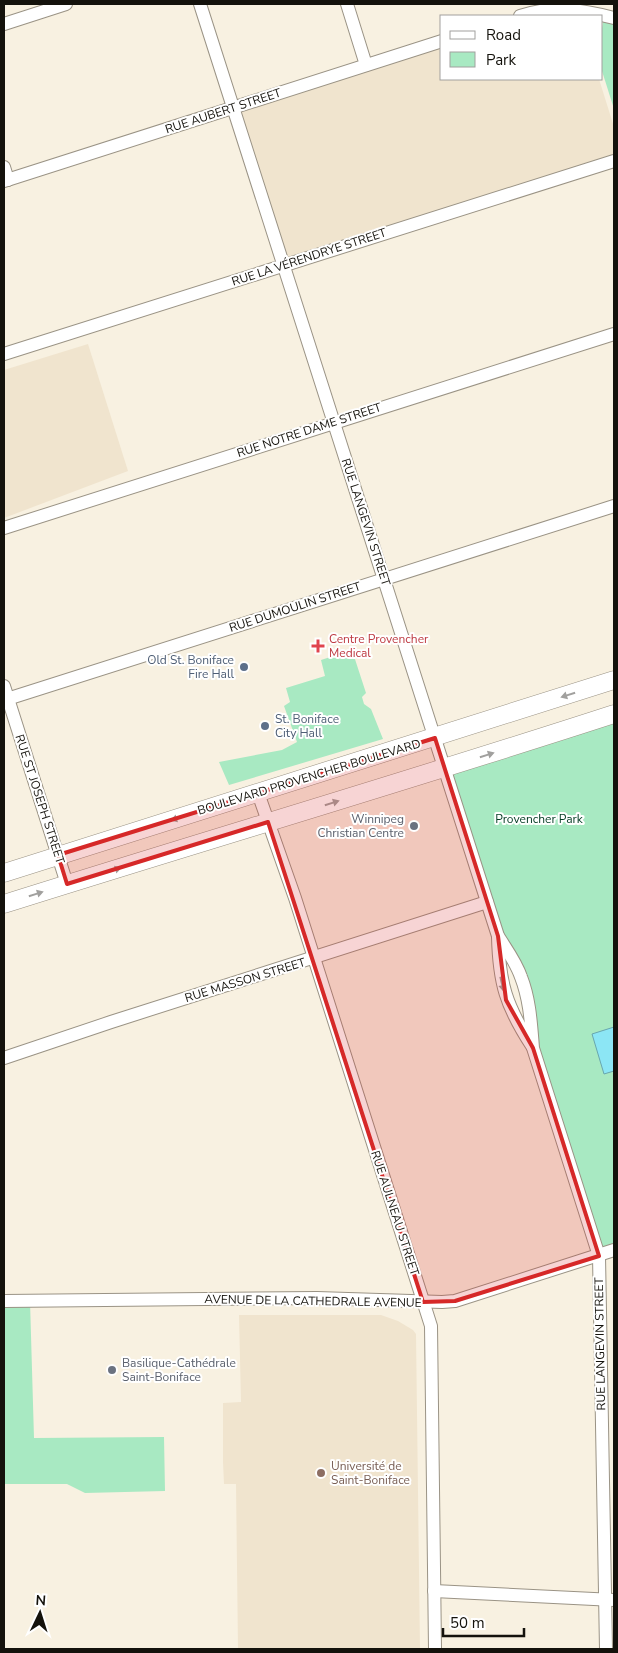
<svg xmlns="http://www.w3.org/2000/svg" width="618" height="1653" viewBox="0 0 618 1653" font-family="'Nunito Sans',sans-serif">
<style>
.built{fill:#f0e4ce}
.green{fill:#a8e9c2}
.water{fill:#8ce6f5;stroke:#68a6af}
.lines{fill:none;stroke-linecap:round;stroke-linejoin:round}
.street-casing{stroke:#9a9385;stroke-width:14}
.secondary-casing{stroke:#9a9385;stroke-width:19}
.street{stroke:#fff;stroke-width:12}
.secondary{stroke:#fff;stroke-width:18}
.oneway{fill:#a1a09e}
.marked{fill:#d62828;fill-opacity:0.2;stroke:#d62828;stroke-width:4;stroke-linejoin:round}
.health-dot{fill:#e0444e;stroke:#fff;stroke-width:2}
.service-dot{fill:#5c6f8a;stroke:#fff;stroke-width:2}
.worship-dot{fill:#6b7280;stroke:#fff;stroke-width:2}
.education-dot{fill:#8d6e63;stroke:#fff;stroke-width:2}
.labels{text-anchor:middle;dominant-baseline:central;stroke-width:4;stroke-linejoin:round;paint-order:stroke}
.street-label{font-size:12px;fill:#14120c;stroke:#fff}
.health-label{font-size:12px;fill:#be3a42;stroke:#fff;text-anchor:start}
.service-label{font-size:12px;fill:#4e5e75;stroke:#fff;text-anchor:end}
.worship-label{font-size:12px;fill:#5b616d;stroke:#fff;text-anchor:end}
.park-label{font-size:12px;fill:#023b22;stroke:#fff}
.education-label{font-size:12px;fill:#785e54;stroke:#fff;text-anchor:start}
</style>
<rect width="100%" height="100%" fill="#f8f1e1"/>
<g class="built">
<path d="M442,45V79H599L614,127V158L283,265L233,108Z"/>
<path d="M88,344L128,471L4,518V370Z"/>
<path d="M239,1315H381L398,1321L413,1330L416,1334L420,1649H238L236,1484H224L223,1462V1403L241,1402Z"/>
</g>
<g class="green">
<path d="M604,16L614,18V109L602,71V28Z"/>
<path d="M352,650L366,693L362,697L364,704L371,709L383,739L229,785L219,762L282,750L297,742L284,706L290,702L286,688L325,676L321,660Z"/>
<path d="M614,714V1250L599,1256L533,1048L530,1014L445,769Z"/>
<path d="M4,1301H30L34,1438L164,1437L165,1491L85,1493L67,1484H4Z"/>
</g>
<path class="water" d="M614,1027V1071L604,1074L592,1034Z"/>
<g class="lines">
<defs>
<g id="street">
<path d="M200,4L498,936C506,949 516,962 521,977C530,1000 531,1024 533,1048L599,1256L606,1649"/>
<path d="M347,4L366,65"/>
<path d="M520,16C555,5 579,9 614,18"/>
<path d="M4,24L66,4"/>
<path d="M4,167L8,180"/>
<path d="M4,181L442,41"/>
<path d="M4,354L614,161"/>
<path d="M4,528L614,334"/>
<path d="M4,686L67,884"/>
<path d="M4,700L614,506"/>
<path d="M258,793L295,898L431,1326L435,1649"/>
<path d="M498,936C499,983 506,1006 532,1046"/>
<path d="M4,1058L111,1022L487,902"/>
<path d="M4,1301L317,1298L442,1302L455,1301L614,1250"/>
<path d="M434,1591L614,1600"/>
</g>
<g id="secondary">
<path d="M4,873L614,680"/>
<path d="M4,904C207,840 411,780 614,714"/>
</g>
</defs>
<use href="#street" class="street-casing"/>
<use href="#secondary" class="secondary-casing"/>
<use href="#street" class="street"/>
<use href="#secondary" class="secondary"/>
</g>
<defs><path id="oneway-solid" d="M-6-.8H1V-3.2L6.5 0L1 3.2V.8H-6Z" transform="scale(1.25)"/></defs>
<g class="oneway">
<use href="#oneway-solid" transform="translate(568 695) rotate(162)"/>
<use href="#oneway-solid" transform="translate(487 755) rotate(-18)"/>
<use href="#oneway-solid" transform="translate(332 803) rotate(-17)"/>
<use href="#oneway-solid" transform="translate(178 818) rotate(163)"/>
<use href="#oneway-solid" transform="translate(114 870) rotate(-17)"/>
<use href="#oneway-solid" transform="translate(36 894) rotate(-17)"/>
<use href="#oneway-solid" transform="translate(502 984) rotate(77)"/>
</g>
<path class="marked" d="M435,738L498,936L506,1000L533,1048L599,1256L455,1301L423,1302L268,822L67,884L58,855Z"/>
<path class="health-dot" d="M315.5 638.5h5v5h5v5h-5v5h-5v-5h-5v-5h5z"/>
<g class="service-dot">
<circle cx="244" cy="667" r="5"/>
<circle cx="265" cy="726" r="5"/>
</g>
<g class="worship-dot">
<circle cx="414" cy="826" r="5"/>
<circle cx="112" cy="1370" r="5"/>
</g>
<circle class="education-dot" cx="321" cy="1473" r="5"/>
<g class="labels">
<g class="street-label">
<text transform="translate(223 111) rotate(-18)">RUE AUBERT STREET</text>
<text transform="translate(309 257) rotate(-18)">RUE LA VÉRENDRYE STREET</text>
<text transform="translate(309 430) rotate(-18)">RUE NOTRE DAME STREET</text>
<text transform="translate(366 522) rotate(72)">RUE LANGEVIN STREET</text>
<text transform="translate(295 607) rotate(-18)">RUE DUMOULIN STREET</text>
<text transform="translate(309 777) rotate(-17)">BOULEVARD PROVENCHER BOULEVARD</text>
<text transform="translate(40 799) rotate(72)">RUE ST JOSEPH STREET</text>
<text transform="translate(245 980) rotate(-17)">RUE MASSON STREET</text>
<text transform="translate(395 1213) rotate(72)">RUE AULNEAU STREET</text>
<text transform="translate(313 1301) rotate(1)">AVENUE DE LA CATHEDRALE AVENUE</text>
<text transform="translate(600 1344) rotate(-91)">RUE LANGEVIN STREET</text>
</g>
<g class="health-label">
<text x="329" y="639">Centre Provencher<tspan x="329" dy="14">Medical</tspan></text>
</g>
<g class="service-label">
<text x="234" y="660">Old St. Boniface<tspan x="234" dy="14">Fire Hall</tspan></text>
<text x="275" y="719" text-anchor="start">St. Boniface<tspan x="275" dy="14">City Hall</tspan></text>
</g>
<g class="worship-label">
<text x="404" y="819">Winnipeg<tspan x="404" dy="14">Christian Centre</tspan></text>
<text x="122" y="1363" text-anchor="start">Basilique-Cathédrale<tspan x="122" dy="14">Saint-Boniface</tspan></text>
</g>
<g class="park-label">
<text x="539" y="819">Provencher Park</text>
</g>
<g class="education-label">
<text x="331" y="1466">Université de<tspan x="331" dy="14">Saint-Boniface</tspan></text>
</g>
</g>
<rect width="618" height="1653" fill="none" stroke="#14120c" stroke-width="10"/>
<rect x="440" y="15" width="162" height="65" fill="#ffffff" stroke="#a1a09e"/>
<rect x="450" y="31" width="25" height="8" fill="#ffffff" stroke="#a1a09e"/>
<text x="486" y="40" font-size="15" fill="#14120c">Road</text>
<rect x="450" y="52" width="25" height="15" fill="#a8e9c2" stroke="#a1a09e"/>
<text x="486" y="65" font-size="15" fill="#14120c">Park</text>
<g transform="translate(40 1613) rotate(4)" stroke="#ffffff" stroke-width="4" paint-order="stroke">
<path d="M0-4L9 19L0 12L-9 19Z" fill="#14120c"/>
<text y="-8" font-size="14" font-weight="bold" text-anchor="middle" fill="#14120c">N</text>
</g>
<path d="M443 1628v8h81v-8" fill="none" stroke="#14120c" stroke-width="2.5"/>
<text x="450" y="1628" font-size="15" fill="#14120c" stroke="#ffffff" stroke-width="4" paint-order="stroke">50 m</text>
</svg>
